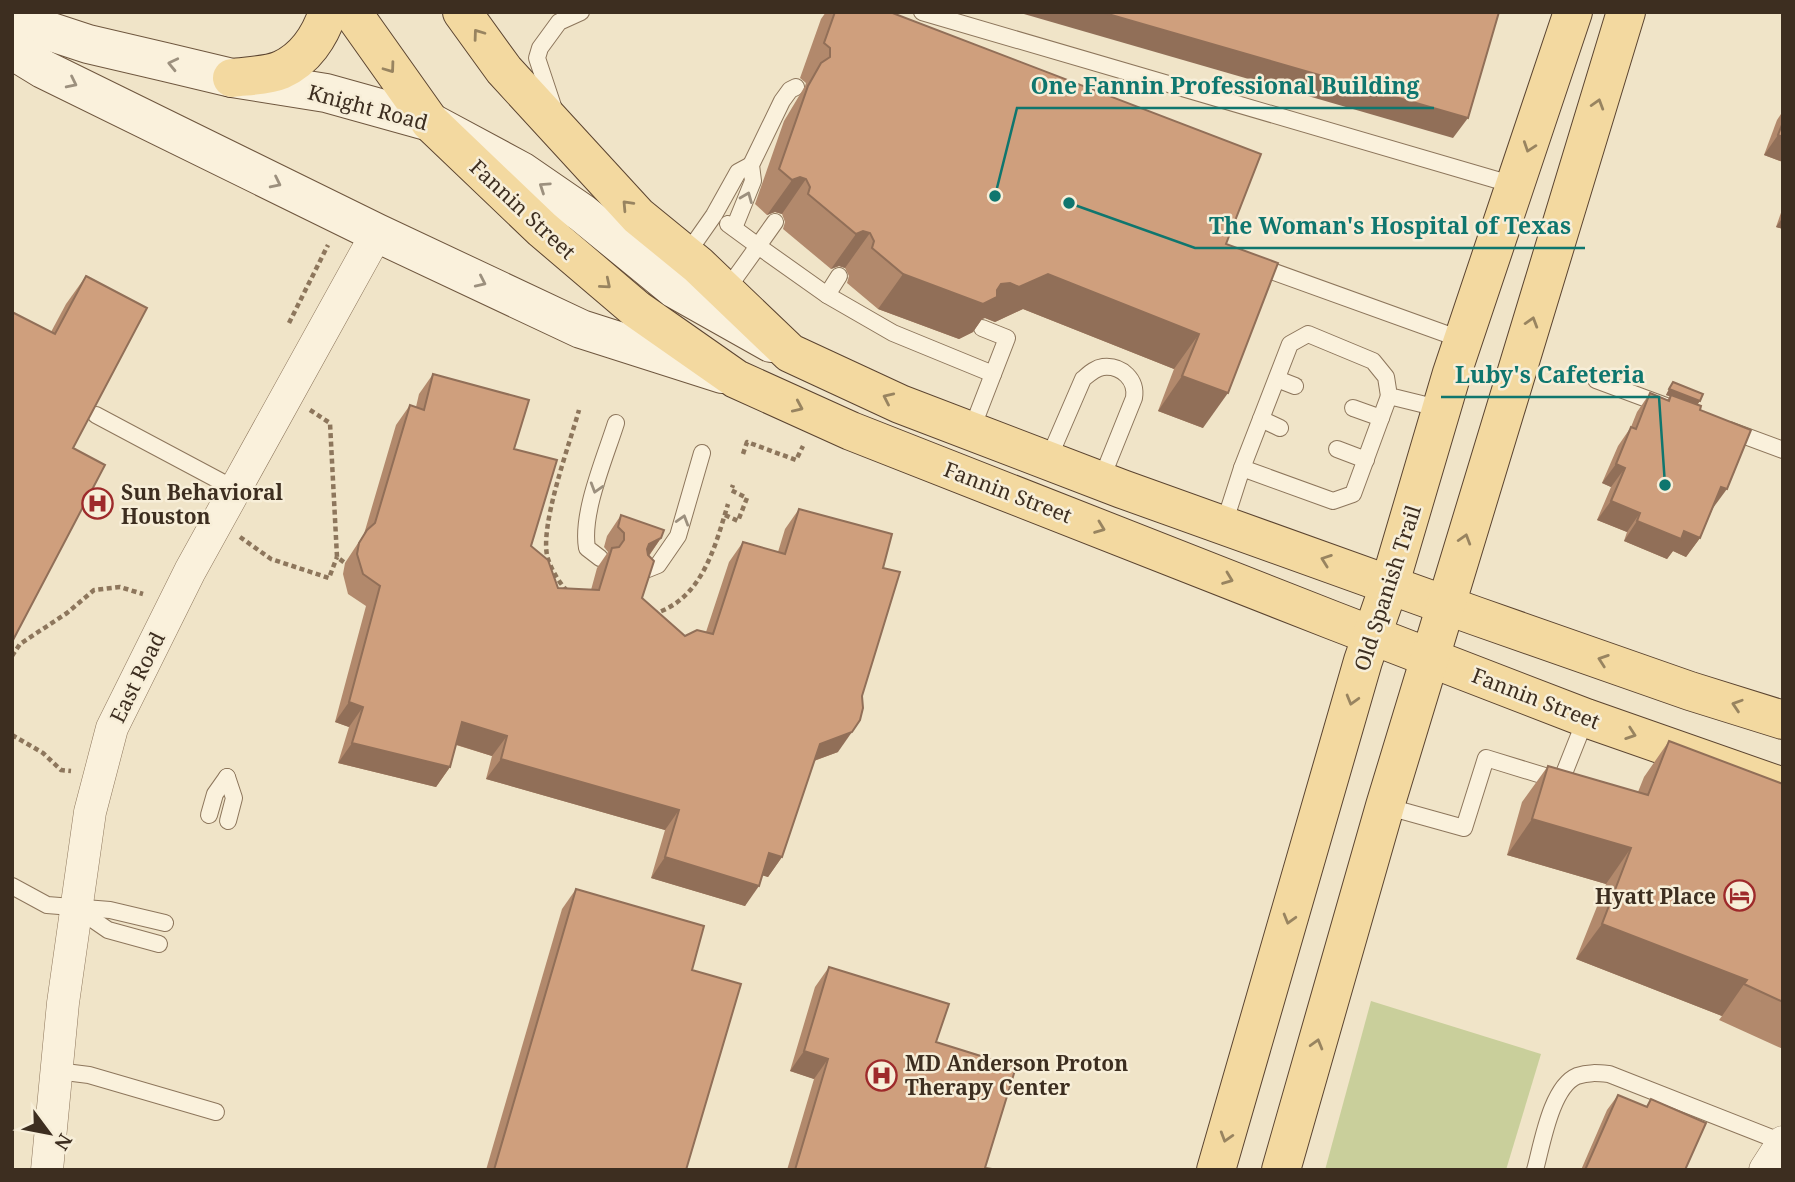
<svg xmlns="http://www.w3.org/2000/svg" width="1795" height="1182" viewBox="0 0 1795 1182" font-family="'Noto Serif',serif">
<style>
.green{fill:#c9cf9b}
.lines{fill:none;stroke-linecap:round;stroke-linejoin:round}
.lane-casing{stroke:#8d765c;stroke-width:18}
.street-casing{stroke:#8d765c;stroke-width:33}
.secondary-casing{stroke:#6f573f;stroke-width:40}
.primary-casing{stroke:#5b4430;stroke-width:40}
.path{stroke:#8d765c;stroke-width:4.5;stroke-dasharray:5 3.5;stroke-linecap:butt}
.lane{stroke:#faf1dc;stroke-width:16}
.street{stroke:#faf1dc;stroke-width:32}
.secondary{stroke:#faf1dc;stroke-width:38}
.primary{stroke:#f3d9a0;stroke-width:38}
.wall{fill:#b2896c}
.shaded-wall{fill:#916f58}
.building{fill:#cf9f7d;stroke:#916f58;stroke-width:2}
.oneway{stroke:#988460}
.oneway2{stroke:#9c907e}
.labels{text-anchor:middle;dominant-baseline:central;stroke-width:5;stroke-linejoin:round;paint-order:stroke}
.street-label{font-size:21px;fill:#3d2e20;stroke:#f7eed8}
.poi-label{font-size:21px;font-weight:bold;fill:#3d2e20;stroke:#f7eed8;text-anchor:start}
.leader{fill:none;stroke:#0f766e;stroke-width:2.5}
.callout-dot{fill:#0f766e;stroke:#f7eed8;stroke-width:2.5}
.callout-label{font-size:23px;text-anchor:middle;font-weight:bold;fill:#0f766e;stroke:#f7eed8;stroke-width:5;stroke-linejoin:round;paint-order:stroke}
</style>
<rect width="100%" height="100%" fill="#f0e4c8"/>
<path class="green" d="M1371,1001L1541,1054L1506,1170H1325Z"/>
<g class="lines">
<defs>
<g id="lane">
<path d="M922,12L1514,185"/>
<path d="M554,109L537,58L540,48L559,22L581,12"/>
<path d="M728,224L758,246L775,222"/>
<path d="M734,228L753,181L751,165L782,101L790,90L796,87"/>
<path d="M686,255L714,215L738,172L751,165"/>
<path d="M1255,265L1463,340"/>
<path d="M725,292L758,246L827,295L893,333L993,374"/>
<path d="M827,295L839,276"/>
<path d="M1277,379L1295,386"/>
<path d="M1596,380L1666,406"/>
<path d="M1353,408L1381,418"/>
<path d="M96,415L235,489"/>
<path d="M1261,419L1280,428"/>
<path d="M1729,430L1783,450"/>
<path d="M971,431L1007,338L982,328"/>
<path d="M1337,449L1366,460"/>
<path d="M1048,460L1083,379C1089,374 1095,368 1103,367C1122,365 1137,380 1134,398L1101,480"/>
<path d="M1242,468L1333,501L1353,494L1389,396"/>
<path d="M1224,524L1242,468L1290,344L1308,334L1373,361L1386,377L1389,396L1442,409"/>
<path d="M600,558L587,548C581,513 605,458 616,423"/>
<path d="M643,571L658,565L678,536L702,453"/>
<path d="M227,777L234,798L228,821"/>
<path d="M1385,806L1464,828L1486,758L1561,781L1586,718"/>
<path d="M209,815L215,794L227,777"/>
<path d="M12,886L47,905L110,910L165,923"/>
<path d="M76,908L108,930L159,944"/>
<path d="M57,1071L89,1075L216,1112"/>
<path d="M1535,1170C1542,1145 1551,1087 1577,1076C1588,1072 1598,1073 1609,1074L1782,1142"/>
</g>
<g id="street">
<path d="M47,1170L63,1003L90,812L112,728L190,571L377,233"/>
<path d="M1765,1170L1783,1142"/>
</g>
<g id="secondary">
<path d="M12,19L88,44L165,62L232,78L326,93L430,122L521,171L582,213L675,289L771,343"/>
<path d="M12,50L43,69L377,233L581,329L722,374"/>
</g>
<g id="primary">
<path d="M352,12L430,122L542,229L636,309L736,379L851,431L1332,620L1586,718L1783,787"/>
<path d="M462,12L504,70L638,216L698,265L790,353L900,404L1122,489L1476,616L1690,691L1783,720"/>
<path d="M232,78C247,76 267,76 281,70C305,59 320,36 328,12"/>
<path d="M1216,1170L1363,661L1390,583L1452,373L1573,12"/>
<path d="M1281,1170L1385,806L1626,12"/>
</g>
</defs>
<use href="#lane" class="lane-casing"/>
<use href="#street" class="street-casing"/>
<use href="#secondary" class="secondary-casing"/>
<use href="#primary" class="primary-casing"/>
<g class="path">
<path d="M289,323L328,245"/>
<path d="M310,410L330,423L337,557L345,563"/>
<path d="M743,454L747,442L796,460L803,446"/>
<path d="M725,515L738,521L747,498L731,490L733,485"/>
<path d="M240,537L271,559L329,578L337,557"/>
<path d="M567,591C559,582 552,571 548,559C538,529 570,443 579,410"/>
<path d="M653,614C702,600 715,547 728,504"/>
<path d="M12,656L20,644L67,613L94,590L120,587L143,594"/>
<path d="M12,735L43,753L61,770L71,771"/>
</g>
<use href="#lane" class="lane"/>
<use href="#street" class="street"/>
<use href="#secondary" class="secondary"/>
<use href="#primary" class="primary"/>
</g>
<g class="wall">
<path d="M826,12H890L1226,244L1203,428L1158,411L1174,369L1023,309L995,322L985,318L982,319L973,332L959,339L878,309L847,283L849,276L845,268L839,266L831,269L783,229L785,222L782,214L775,212L767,215L755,204L784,121L805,86L806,83L800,78L821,19Z"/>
<path d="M1783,111V162L1764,155L1777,120Z"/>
<path d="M1783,207V229L1776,227Z"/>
<path d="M86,276L73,448L51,332L66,304Z"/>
<path d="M433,374L514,449L531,546L558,588L591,590L597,568L608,552L604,547L607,536L621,515L661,538L649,556L642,598L685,636L706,632L729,562L743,542L778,552L785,529L799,509L838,752L814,761L782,857L768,877L762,875L745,906L651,878L665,830L486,779L492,756L456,745L450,767L436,787L338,763L349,727L335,722L366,606L348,594L343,574L345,563L364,534L396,425L410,405L416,407L419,394Z"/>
<path d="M1673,382L1700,401L1697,405L1700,410L1713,508L1700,538L1686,557L1673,551L1667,559L1624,541L1627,532L1597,520L1611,487L1602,483L1618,446L1631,427L1637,412L1650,393L1667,400L1670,396L1666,395Z"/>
<path d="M1669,741L1783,784V1049L1719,1020L1722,1016L1576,959L1606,884L1507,855L1522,802L1548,766L1638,792L1644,777Z"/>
<path d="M576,889L692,970L686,1170H486L562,909Z"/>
<path d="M829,967L936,1042L985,1168L999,1170H787L814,1079L790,1071L815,987Z"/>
<path d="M1618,1095L1646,1107L1651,1099L1685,1170H1581L1607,1110Z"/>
</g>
<g class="shaded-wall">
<path d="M1017,12H1101L1468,118L1453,138Z"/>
<path d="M1778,135L1783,137V162L1764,155Z"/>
<path d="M800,177L806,179L782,214L775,212L767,215L792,180Z"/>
<path d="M1783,217V229L1776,227Z"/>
<path d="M863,231L870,233L845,268L839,266L831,269L856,234Z"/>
<path d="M903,274L1001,284L1048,274L1199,334L1174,369L1023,309L995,322L985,318L982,319L973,332L959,339L878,309Z"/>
<path d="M1182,376L1228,393L1203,428L1158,411Z"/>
<path d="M1669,389L1700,401L1696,406L1666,395Z"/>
<path d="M1616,464L1625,468L1611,487L1602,483Z"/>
<path d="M1721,487L1727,489L1713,508L1708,506Z"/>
<path d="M1611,501L1640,513L1627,532L1597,520Z"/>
<path d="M1637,521L1684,531L1700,538L1686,557L1673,551L1667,559L1624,541Z"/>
<path d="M661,538L647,558L635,564L649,544Z"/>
<path d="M349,702L363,707L349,727L335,722Z"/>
<path d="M462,722L507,736L492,756L448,742Z"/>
<path d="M852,732L838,752L805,764L820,744Z"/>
<path d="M352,743L450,767L436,787L338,763Z"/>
<path d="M501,759L679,810L665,830L486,779Z"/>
<path d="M1532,819L1631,848L1606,884L1507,855Z"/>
<path d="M769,853L782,857L768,877L755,873Z"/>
<path d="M665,857L759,886L745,906L651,878Z"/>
<path d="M1602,924L1747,980L1722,1016L1576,959Z"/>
<path d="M804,1051L828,1059L814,1079L790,1071Z"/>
</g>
<g class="building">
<path d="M835,12H890L1261,154L1226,244L1278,263L1228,393L1182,376L1199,334L1048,274L1019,287L1010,283L1001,284L997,290V297L983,304L903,274L872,248L874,241L870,233L863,231L856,234L808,194L810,187L806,179L800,177L792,180L779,169L808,86L821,63L830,57V48L824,43Z"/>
<path d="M1101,12H1499L1468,118Z"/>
<path d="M1783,122V137L1778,135Z"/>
<path d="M86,276L147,308L73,448L105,465L12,642V312L55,334Z"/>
<path d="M433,374L529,400L514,449L557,460L531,546L548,560L558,588L599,590L612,548L619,547L624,540V533L618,527L621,515L664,530L661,538L649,544L647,549L648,555L654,561L642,598L685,636L697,630L713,634L743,542L785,554L799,509L892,534L883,568L900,572L862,696L863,708L860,720L852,732L820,744L782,857L769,853L759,886L665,857L679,810L501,759L507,736L462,722L450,767L352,743L363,707L349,702L380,586L363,574L357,554L359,543L367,530L375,523L410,405L424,410Z"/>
<path d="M1673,382L1703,394L1700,401L1669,389Z"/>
<path d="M1650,393L1669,401L1671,395L1701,406L1700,410L1751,430L1727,489L1721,487L1700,538L1684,531L1681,539L1637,521L1640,513L1611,501L1625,468L1616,464L1631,427L1636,429Z"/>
<path d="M1669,741L1783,784V1002L1744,984L1747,980L1602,924L1631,848L1532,819L1548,766L1648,795Z"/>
<path d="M576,889L704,926L692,970L741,984L686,1170H494Z"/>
<path d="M829,967L949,1004L936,1042L1016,1067L985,1168L999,1170H795L828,1059L804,1051Z"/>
<path d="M1618,1095L1647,1107L1651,1099L1706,1123L1685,1170H1585Z"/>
</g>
<defs><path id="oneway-chevron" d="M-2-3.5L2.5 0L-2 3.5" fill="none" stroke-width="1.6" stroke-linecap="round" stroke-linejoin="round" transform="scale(1.75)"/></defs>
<g class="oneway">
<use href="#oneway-chevron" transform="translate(478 34) rotate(-126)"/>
<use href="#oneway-chevron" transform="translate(390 68) rotate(54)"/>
<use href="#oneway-chevron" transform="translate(1598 104) rotate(-73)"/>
<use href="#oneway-chevron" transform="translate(1529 147) rotate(109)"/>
<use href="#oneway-chevron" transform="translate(627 205) rotate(-133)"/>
<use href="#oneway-chevron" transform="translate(606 284) rotate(40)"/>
<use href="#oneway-chevron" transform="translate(1532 322) rotate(-73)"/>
<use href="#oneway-chevron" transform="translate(888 398) rotate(-155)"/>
<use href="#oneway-chevron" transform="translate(798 407) rotate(24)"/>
<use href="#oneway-chevron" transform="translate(1100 528) rotate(21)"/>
<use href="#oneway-chevron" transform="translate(1465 539) rotate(-73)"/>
<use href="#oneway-chevron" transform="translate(1326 560) rotate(-160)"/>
<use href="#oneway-chevron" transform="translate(1228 579) rotate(21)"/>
<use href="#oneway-chevron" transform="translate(1603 660) rotate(-161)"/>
<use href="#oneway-chevron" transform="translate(1352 700) rotate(106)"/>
<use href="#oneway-chevron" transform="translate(1737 705) rotate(-162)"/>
<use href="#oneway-chevron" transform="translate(1631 734) rotate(19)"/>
<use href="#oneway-chevron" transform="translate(1289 919) rotate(106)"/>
<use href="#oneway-chevron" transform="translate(1317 1044) rotate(-74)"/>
<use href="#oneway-chevron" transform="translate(1226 1137) rotate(107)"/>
</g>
<g class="oneway2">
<use href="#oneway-chevron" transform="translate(173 64) rotate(-167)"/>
<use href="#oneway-chevron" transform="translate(72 83) rotate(26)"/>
<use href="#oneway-chevron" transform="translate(276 183) rotate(26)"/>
<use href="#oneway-chevron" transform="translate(544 187) rotate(-146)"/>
<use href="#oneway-chevron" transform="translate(747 197) rotate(-68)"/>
<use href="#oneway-chevron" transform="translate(481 282) rotate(25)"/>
<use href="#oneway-chevron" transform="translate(596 488) rotate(107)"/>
<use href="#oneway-chevron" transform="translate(683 520) rotate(-73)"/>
</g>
<defs>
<symbol id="hospital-ring" viewBox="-11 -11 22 22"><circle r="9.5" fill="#f7eed8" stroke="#9e2a2b" stroke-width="1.5"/><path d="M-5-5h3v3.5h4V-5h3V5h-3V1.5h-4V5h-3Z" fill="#9e2a2b"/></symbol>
<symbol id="hotel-ring" viewBox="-11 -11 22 22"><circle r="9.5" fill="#f7eed8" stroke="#9e2a2b" stroke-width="1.5"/><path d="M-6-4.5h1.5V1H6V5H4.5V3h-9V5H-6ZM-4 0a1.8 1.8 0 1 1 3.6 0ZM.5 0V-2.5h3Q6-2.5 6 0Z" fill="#9e2a2b"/></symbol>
</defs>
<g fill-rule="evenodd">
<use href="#hospital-ring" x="80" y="486" width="35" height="35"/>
<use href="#hotel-ring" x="1722" y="878" width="35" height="35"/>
<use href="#hospital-ring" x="864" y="1058" width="35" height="35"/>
</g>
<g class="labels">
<g class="street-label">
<text transform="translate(368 107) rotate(15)">Knight Road</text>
<text transform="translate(523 209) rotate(43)">Fannin Street</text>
<text transform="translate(1008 492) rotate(21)">Fannin Street</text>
<text transform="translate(1387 588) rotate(-72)">Old Spanish Trail</text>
<text transform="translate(137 677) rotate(-64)">East Road</text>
<text transform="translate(1536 698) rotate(21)">Fannin Street</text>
</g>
<g class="poi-label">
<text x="121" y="492">Sun Behavioral<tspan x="121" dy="24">Houston</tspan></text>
<text x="1716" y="896" text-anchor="end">Hyatt Place</text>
<text x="905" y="1063">MD Anderson Proton<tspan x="905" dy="24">Therapy Center</tspan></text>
</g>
</g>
<path class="leader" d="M995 196L1017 108H1434M1069 203L1195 248H1585M1665 485L1659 397H1441"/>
<g class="callout-dot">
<circle cx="995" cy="196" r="7"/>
<circle cx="1069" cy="203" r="7"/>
<circle cx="1665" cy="485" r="7"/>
</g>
<g class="callout-label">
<text x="1225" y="94">One Fannin Professional Building</text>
<text x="1390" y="234">The Woman's Hospital of Texas</text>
<text x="1550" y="383">Luby's Cafeteria</text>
</g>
<rect width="1795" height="1182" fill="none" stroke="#3d2e20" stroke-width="28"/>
<g transform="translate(49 1133) rotate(122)" stroke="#f7eed8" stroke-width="5" paint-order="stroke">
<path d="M0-5L12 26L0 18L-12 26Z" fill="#3d2e20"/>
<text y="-10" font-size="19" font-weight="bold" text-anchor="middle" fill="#3d2e20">N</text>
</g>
</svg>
